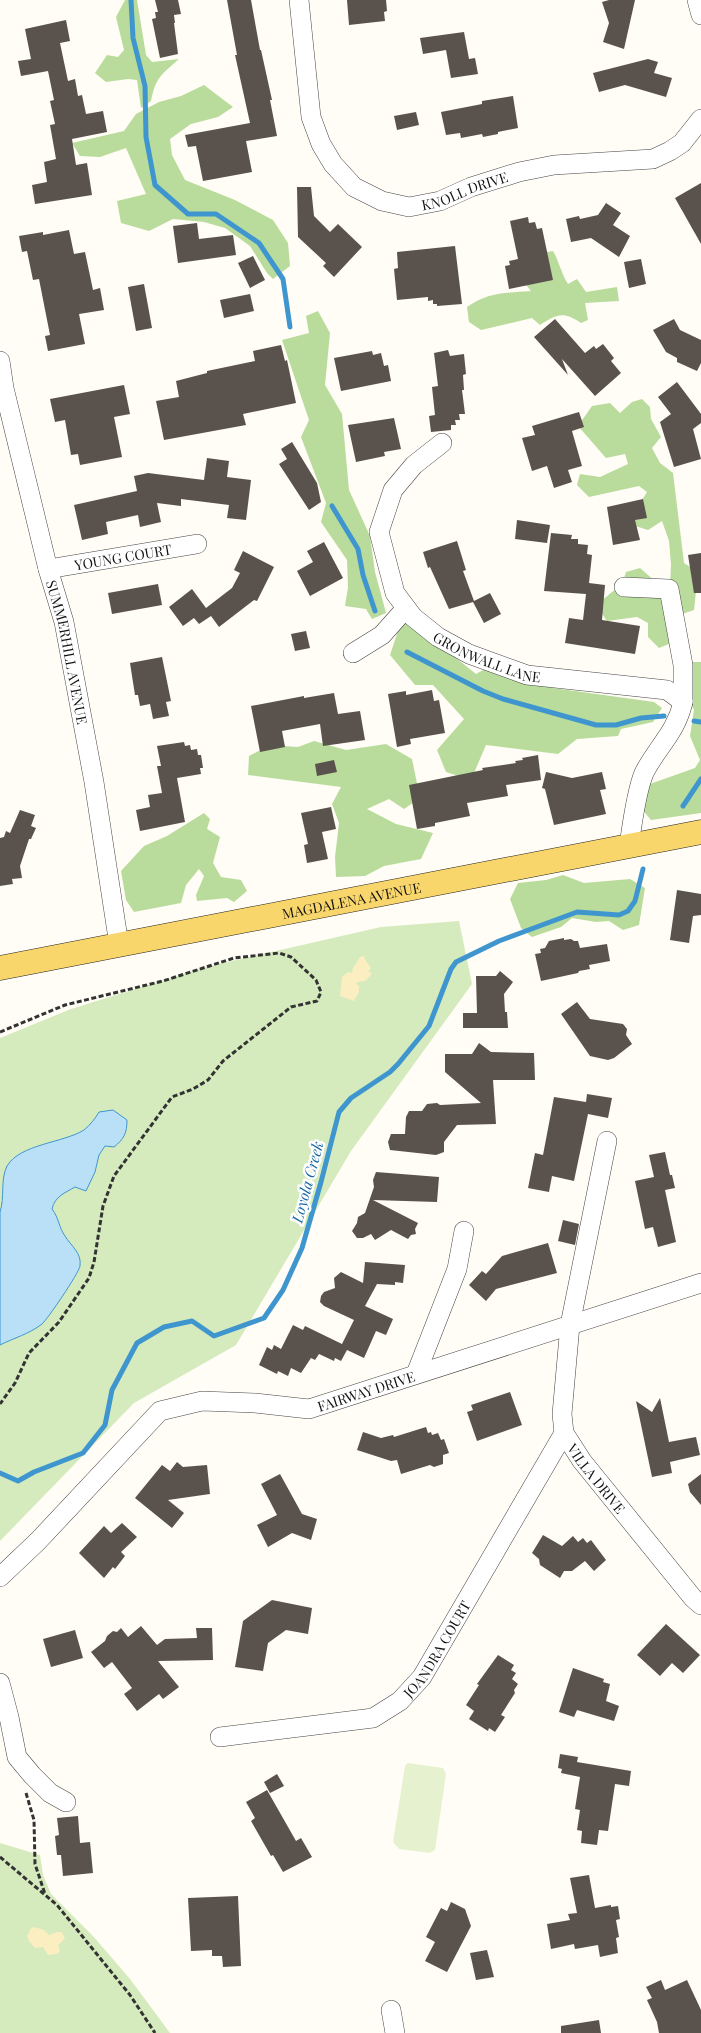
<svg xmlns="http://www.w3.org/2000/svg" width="701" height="2033" viewBox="0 0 701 2033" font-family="'Playfair Display',serif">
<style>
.green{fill:#d5ebbd}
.forest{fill:#b9dc9c}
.sand{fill:#fbeec1}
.pitch{fill:#e6f2cf}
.water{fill:#b9e0f7;stroke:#3f96cf}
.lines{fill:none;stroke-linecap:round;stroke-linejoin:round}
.stream{stroke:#3f96cf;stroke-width:5}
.building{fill:#5a524d}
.minor-casing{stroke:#444;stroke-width:20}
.major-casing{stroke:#222;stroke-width:25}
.path{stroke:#333;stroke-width:3;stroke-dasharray:5 2.5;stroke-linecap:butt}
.minor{stroke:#fff;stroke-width:19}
.major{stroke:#f9d66b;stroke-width:24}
.labels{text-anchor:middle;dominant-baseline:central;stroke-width:5;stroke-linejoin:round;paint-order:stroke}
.street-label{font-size:14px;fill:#111;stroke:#fff}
.water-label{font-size:15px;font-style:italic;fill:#1768a6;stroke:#fff}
</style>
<rect width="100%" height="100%" fill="#fffdf5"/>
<g class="green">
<path d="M459,921L472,984L351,1151L236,1345L134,1403L0,1541V1038L71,1009L193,971L197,969L381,927Z"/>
<path d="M0,1843L40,1855L43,1875L51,1894L93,1936L130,1979L170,2033H0Z"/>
</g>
<g class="forest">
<path d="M125,0H137L146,55L152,62L179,59C161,75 156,77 151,101L141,108L137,80L128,79L106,82L95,73L107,55L118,57L124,50L116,17Z"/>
<path d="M204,85L233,107L218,117L191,124L170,139L172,155L185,180L235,200L273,220L288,243L290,266L273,279L267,273L250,246L225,228L204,222L173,219L149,231L121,223L117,201L146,194L126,148L100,157L80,156L72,143L124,131L136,114L159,102L181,96Z"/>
<path d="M553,251C559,261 561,273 568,284L577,279L586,292L617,287L619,301L585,303L588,320L581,323C563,311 557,314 540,325L532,318L481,330L469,322L467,307C488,292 505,293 531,291L523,281L536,254Z"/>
<path d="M318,311L330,333L325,385L342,414L349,490L370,536L375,572L386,613L372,619L366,609L345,606L348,587L347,560L321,522L326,503L301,437L309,420L282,340L309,333L306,316Z"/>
<path d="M642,399L650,407L651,419L661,437L652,448L660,463L673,473L684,563L698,572L694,610L682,614L670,587L671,564L669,541L662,521L648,530L632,525L635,511L647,492L639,486L589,497L577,485L580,474L600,477L628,464L625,454L606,458L578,426L592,406L610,403L620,413L632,402Z"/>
<path d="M640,568L664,589L674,642L659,648L648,637V623L637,617L607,621L596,605L622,584L626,572Z"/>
<path d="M401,622L429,623L446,650L476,674L494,664L553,688L654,702L662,708L653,722L621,729L618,736L577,739L558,754L486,745L471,780L446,772L437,750L464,719L433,685H415L390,655Z"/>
<path d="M689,662H701V813L651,820L640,807L647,785L695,768L700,760L690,736L694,710L683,687Z"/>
<path d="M314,741L346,750L386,744L412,759L420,798L404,809L389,799L367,809L396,824L433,833L421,859L384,866L365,876L336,877L335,857L339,823L332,804L341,787L248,775L249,756L270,745L298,747Z"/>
<path d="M204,813L210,819L207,829L220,837L213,863L221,877L241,880L247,891L234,902L227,898L197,901L196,895L204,876L199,869L186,885L181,903L134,912L126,900L121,871L144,846L167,836Z"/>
<path d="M563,875L584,883L630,879L645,888L639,925L623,930L609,921L596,922L572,918L561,927L532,937L521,928L510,899L518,883L546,880Z"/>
</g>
<g class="sand">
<path d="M365,956L364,958L371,968L368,972H371V975L365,981L357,982L356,984L359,986V992L354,1001L340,996L342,977L348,972L352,973L353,968L360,957Z"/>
<path d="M34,1927L44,1930L49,1935L57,1932H62L65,1939L58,1945L60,1951L57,1954L48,1955L43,1947L35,1948L29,1941L27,1935L29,1933L30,1929Z"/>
</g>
<path class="pitch" d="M408,1763L443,1768L446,1774L435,1850L430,1853L399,1849L393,1842L405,1766Z"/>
<path class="water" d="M113,1110L127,1120C127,1133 124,1139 114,1147L105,1146L99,1155L95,1172L86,1191L75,1187C65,1193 55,1196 52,1209C59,1218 59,1228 65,1236C71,1246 82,1253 80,1266C79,1273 47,1320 42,1324C29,1334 14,1338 0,1345V1212C5,1197 0,1180 7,1166C20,1144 63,1143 84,1130C90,1125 95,1119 99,1112Z"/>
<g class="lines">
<g class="stream">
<path d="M131,0L133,38L145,86L146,137L155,185L188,214H216L259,243L283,279L290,327"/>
<path d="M332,506L358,549L363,575L375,611"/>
<path d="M407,652L483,691L503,699L596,725H616L641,718L664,716"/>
<path d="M694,721L701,722"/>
<path d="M683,806L701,779"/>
<path d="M0,1473L18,1481L34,1472L83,1453L105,1425L112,1390L137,1343L164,1327L192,1321L214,1336L264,1318L283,1290L302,1248L321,1182L339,1112L351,1098L390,1072L398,1064L429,1026L451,969L456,962L499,941L577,912L619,915L628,911L635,901L643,869"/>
</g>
</g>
<g class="building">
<path d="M155,0H178L181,14L174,15L175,23H174L178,54L160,58L152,19L156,18L155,12H158Z"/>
<path d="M227,0H251L260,50H261L272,100H270L277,136L246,141L252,172L203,181L196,146L188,147L185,135L250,123L235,55H237Z"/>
<path d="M347,0H386L387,11L384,12L385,21L349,25Z"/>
<path d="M609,0H635L624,49L603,42L609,23L602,2Z"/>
<path d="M66,20L70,41L60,43L68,81L75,79L78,96L82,95L86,114L103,111L107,132L72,139L76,165L87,163L92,195L35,204L32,185L47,182L44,162L56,159L50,125L55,124L50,101L54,100L48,71L21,76L18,61L31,59L25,29Z"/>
<path d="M464,32L469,59L475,58L478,74L451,78L446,50L423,54L420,38Z"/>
<path d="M648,59L658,62L654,73L672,78L666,97L625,85L599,92L593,73Z"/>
<path d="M513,96L518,128L498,132V134L483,137L482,134L461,138L460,133L446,135L441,112L482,104V101Z"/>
<path d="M416,112L419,125L397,130L394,116Z"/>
<path d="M701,183V244L675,198Z"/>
<path d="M297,187H311L314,216L330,232L338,224L362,247L334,277L323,266L326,263L298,237Z"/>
<path d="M606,203L621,213L613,225L630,236L619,257L591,238L571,242L566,219L579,216L580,219L598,215Z"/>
<path d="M528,217L529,223L535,222L537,229L542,228L553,280L509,289L505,266L510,265L509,261L518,259L510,221Z"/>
<path d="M197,223L199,239L233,235L236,255L178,263L173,226Z"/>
<path d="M69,230L74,254L85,252L93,290L100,288L104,310L79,314L85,344L48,351L45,336L50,335L39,279L33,280L27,251L22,252L19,236L43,232V235Z"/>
<path d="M455,246L462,304L437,306V304H433V300L428,301V297L397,300L394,269L398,268L397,252Z"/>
<path d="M253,256L265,280L250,288L238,263Z"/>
<path d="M641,259L646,284L629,288L624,262Z"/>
<path d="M144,284L152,328L136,331L128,287Z"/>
<path d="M250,294L254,311L224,318L220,300Z"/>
<path d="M555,319L585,353L594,346L596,349L603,344L614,358L611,361L621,373L595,396L562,359L568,375L534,337Z"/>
<path d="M674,319L680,330L701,340V363L697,371L677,362V358L666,352L653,330Z"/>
<path d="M281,345L285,361L287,360L296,403L243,414L246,425L164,440L156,401L179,397L176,381L207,373V371L255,361L253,351Z"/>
<path d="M448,350L450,356L464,354L466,374L463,375L464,390H462L465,414H459L460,420H455L456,425H451V430L431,432L429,416L435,415L432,387L438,386L434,353Z"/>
<path d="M372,351L373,355L381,353L384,366L388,365L391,381L341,391L334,358Z"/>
<path d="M677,382L701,414V423L693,429L701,459L674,467L660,422L671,414L658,397Z"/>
<path d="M124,385L130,414L114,417L122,457L80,465L78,454L71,455L65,420L55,422L50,399Z"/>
<path d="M579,412L584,427L572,431L582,466L568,470L572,482L554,488L547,466L532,471L522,438L535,435L532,426Z"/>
<path d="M394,418L401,449L384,452L385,456L356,462L348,425Z"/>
<path d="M292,442L317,483L321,502L309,510L279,464L287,459L281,449Z"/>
<path d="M207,458L229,461L227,477L251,480L246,520L227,518L229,505L181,499V506L157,503L161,522L140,527L138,515L106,522L108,534L82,540L74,505L137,491L134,476L148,473L204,480Z"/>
<path d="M643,499L647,518L635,520L640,540L613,545L607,507Z"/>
<path d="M517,520L550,525L547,543L515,539Z"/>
<path d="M551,533L572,535L571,539H578V544L588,545L587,554L592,555L589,583L605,585L602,620L640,626L635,654L565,643L569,618L583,620L586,594L544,591Z"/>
<path d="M457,541L466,570L463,571L474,601L490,593L501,614L484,623L473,602L449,609L430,567L428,568L423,552Z"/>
<path d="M324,542L343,578L310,596L297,571L313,562L307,551Z"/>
<path d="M243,551L274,567L257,601L254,600L219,627L211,616L199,624L194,618L183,626L169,607L192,589L206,608L232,588L240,573L234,570Z"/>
<path d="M701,553V593H694L688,555Z"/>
<path d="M158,584L162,605L112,614L108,593Z"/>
<path d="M306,631L310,648L295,651L291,634Z"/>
<path d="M162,657L171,701L166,702L169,716L153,719L150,704L140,706L138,695H135L130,663Z"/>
<path d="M432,690L434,701L439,700L445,733L410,739L411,744L397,747L388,694L406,691V695Z"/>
<path d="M334,693L338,714L360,711L365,740L323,746L320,724L282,731L285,747L260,752L251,706L304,696V698Z"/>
<path d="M184,742L185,746L190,745L191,750L197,749L198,755H201L203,768H200L201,774L177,778L185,822L140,831L136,810L150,807L148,795L162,793L157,766H161L157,746Z"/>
<path d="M538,755L541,780L506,785L508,796L467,803L470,816L435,823V826L417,829L409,785L483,770L482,768L516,763L515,761L523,760L522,758Z"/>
<path d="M334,760L337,772L317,776L315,764Z"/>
<path d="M546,772L572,778L602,772L606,789L600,790L606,814L554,825L545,789L542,788Z"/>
<path d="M331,807L336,829L322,832L328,859L307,863L304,845L308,844L301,813Z"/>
<path d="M20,810L35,815L31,826L36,828L31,839H29L20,866L22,878L12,879L13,884L0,886V838L4,837L6,831L10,833Z"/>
<path d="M677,890L701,894V915L693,916L689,943L670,940Z"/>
<path d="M564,938V940L571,939L574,941H578L580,948L607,944L610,961L589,965L590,969L579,971L578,973L541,981L535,954L541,953L540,949L545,948L549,941Z"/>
<path d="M500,971L513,982L504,994L505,1012H507L508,1028H463V1013H477L476,976H496Z"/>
<path d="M577,1002L590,1019L623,1024L627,1029L626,1035L632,1044L614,1058L608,1060L590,1056L561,1014Z"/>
<path d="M479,1043L491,1052L534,1053L535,1080H493L496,1124L457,1125L444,1142V1152L436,1155L390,1150L388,1142L391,1134H405L406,1117L409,1111H422L427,1104L437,1103L440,1105L481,1103L445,1072V1054H472Z"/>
<path d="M587,1094L612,1098L608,1118L588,1114L574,1181L552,1176L549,1192L528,1188L535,1153L543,1155L554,1097L586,1102Z"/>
<path d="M665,1152L670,1175H672L675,1188L665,1190L676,1242L658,1247L653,1227L645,1229L635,1181L654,1177L649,1155Z"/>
<path d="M376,1172L439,1177L437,1202L373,1200L418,1223L415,1229L416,1234L411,1235L408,1239L391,1230L375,1240L371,1234L363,1238H357L352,1231L357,1223L358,1217L365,1213L374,1187L373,1180Z"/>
<path d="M563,1220L579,1224L575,1245L558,1241Z"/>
<path d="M548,1243L557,1273L496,1289L486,1301L469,1285L482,1271L486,1274L502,1256Z"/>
<path d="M365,1262L405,1265L403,1283L395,1282V1285L377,1284L365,1306L393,1319L386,1335L376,1331L364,1358L347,1350L341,1361L335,1358L334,1361L319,1354L315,1360L311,1358L301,1373L291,1368L288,1376L278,1371L277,1374L259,1365L267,1347L272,1350L274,1345L281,1349L293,1325L303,1330L305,1326L342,1344L354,1320L324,1306L320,1302L321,1296L324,1292L335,1288L334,1278L341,1272L363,1283Z"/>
<path d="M510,1392L522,1425L477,1441L467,1412L473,1410L471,1405Z"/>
<path d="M660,1398L669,1442L696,1437L700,1455L670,1462L672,1473L652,1477L636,1401L652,1412Z"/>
<path d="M426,1427L428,1433L431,1432L432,1435L438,1433L441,1440L444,1439L449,1453L443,1455V1464L434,1467L430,1465L401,1474L397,1460L391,1461L357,1450L363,1432L381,1438L393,1435L394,1437Z"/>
<path d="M177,1462L183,1467L207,1465L210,1494L168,1500L184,1513L172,1528L135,1498L162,1465L170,1471Z"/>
<path d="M280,1474L302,1514L317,1519L311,1540L292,1533L268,1547L257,1525L277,1515L261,1484Z"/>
<path d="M701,1474V1505L690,1492L688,1484Z"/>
<path d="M122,1523L137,1537L121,1552L125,1556L115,1569L113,1567L104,1578L79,1553L104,1526L111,1533Z"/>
<path d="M543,1535L562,1546L573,1536L578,1542L583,1538L587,1543L591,1540L606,1560L594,1571L585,1561L572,1571H564L560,1578L540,1565L539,1559L532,1553Z"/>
<path d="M272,1600L312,1608L308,1634L286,1630L268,1643L263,1671L235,1667L243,1621Z"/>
<path d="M666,1624L700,1655L683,1673L672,1663L660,1676L637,1655Z"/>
<path d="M141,1626L157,1645L165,1639L197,1638L196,1628H212L213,1660L158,1661L179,1687L163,1699L159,1694L137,1711L124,1694L132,1688L112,1662L104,1668L91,1652L105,1641L107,1636L113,1631L117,1632L121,1628L128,1637Z"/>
<path d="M75,1630L83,1658L51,1667L43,1639Z"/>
<path d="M498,1655L514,1665L511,1670L516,1673L512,1679L518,1684L514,1690L515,1693L501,1715L505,1717L495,1732L489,1728L488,1731L469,1719L474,1711L466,1705L479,1685L477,1684Z"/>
<path d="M573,1668L604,1679L603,1682L610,1684L606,1701L619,1706L614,1721L577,1710L574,1717L559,1712Z"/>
<path d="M560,1754L578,1757L577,1762L631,1771L629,1786L615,1784L608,1831L599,1830L597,1845L581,1843L582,1831L577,1830L580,1810L575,1809L580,1777L561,1773L562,1769L558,1768Z"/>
<path d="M277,1774L284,1786L270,1793L264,1782Z"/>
<path d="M267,1790L296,1841L301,1838L312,1857L283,1872L273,1855L271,1856L251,1821L255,1818L246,1802Z"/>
<path d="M78,1816L80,1843L90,1842L93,1873L63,1876L61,1855H57L55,1836L59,1835L57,1818Z"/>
<path d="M589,1875L595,1908L611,1905V1907L618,1906L620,1919L616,1920L619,1937L616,1938L618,1953L600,1957L598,1945L575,1949L574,1944L551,1949L547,1924L570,1920L568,1914L577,1913L570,1878Z"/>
<path d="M238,1896L241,1966L223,1967L222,1956H212V1950L191,1951L188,1898Z"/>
<path d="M451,1902L465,1909L471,1926L447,1972L425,1961L435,1942L426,1937L441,1908L447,1911Z"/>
<path d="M487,1950L494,1977L476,1980L470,1953Z"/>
<path d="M661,1980L665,1990L687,1980L701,2010V2033H659L657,2022L647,2000L652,1998L646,1987Z"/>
<path d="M599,2020L601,2033H561V2026Z"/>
</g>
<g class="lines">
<defs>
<g id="minor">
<path id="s1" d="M299,0L311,117L321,144L333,164L354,187L382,201L409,207L440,201L471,187L519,172L554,165L653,159L670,151L682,143L701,119"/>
<path d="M697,0L701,15"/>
<path id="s2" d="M0,361L4,388L48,569L64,622L94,782L119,945"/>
<path id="s3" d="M442,443L414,465L393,490L379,532L395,593L413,617L438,637L469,654L527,675L667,690L683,702C676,733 657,747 644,773C636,792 632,825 629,846"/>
<path id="s4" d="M48,569L197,544"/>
<path d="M624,587L669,589L683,665V702"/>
<path d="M353,653L382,635L406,608"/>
<path id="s5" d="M607,1141L570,1325L562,1414L564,1433L582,1461L693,1598L701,1605"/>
<path d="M416,1374L457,1269L464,1231"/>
<path id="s6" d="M0,1577L38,1541L160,1411L202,1401L255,1403L309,1409L701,1283"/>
<path d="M0,1683L9,1717L17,1757L32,1775L50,1793L66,1802"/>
<path id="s7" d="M220,1737L373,1718L400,1701L422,1677L564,1433"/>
<path d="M391,2010L395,2033"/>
</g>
<g id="major">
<path id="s8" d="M0,968L701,832"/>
</g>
</defs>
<use href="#minor" class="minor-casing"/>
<use href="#major" class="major-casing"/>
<g class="path">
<path d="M0,1032L65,1005L163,981L234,958L279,953L291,957L316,980L321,992L317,1001L291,1007L223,1061L208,1080L193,1089L172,1097L114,1176L103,1206L94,1262L89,1278L59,1322L29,1353L15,1383L0,1404"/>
<path d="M26,1793L34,1820L35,1864L45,1894"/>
<path d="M0,1857L57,1905L130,1995L155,2033"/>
</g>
<use href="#minor" class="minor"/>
<use href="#major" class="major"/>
</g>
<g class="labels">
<g class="street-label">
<text stroke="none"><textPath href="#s1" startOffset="318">KNOLL DRIVE</textPath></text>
<text stroke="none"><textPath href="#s4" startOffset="76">YOUNG COURT</textPath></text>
<text stroke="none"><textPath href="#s2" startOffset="299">SUMMERHILL AVENUE</textPath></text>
<text stroke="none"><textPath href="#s3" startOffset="291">GRONWALL LANE</textPath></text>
<text stroke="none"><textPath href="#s8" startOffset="358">MAGDALENA AVENUE</textPath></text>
<text stroke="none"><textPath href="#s6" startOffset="441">FAIRWAY DRIVE</textPath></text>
<text stroke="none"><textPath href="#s5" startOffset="352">VILLA DRIVE</textPath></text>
<text stroke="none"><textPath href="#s7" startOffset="250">JOANDRA COURT</textPath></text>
</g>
<g class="water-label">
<text transform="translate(307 1182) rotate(-75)">Loyola Creek</text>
</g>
</g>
</svg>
